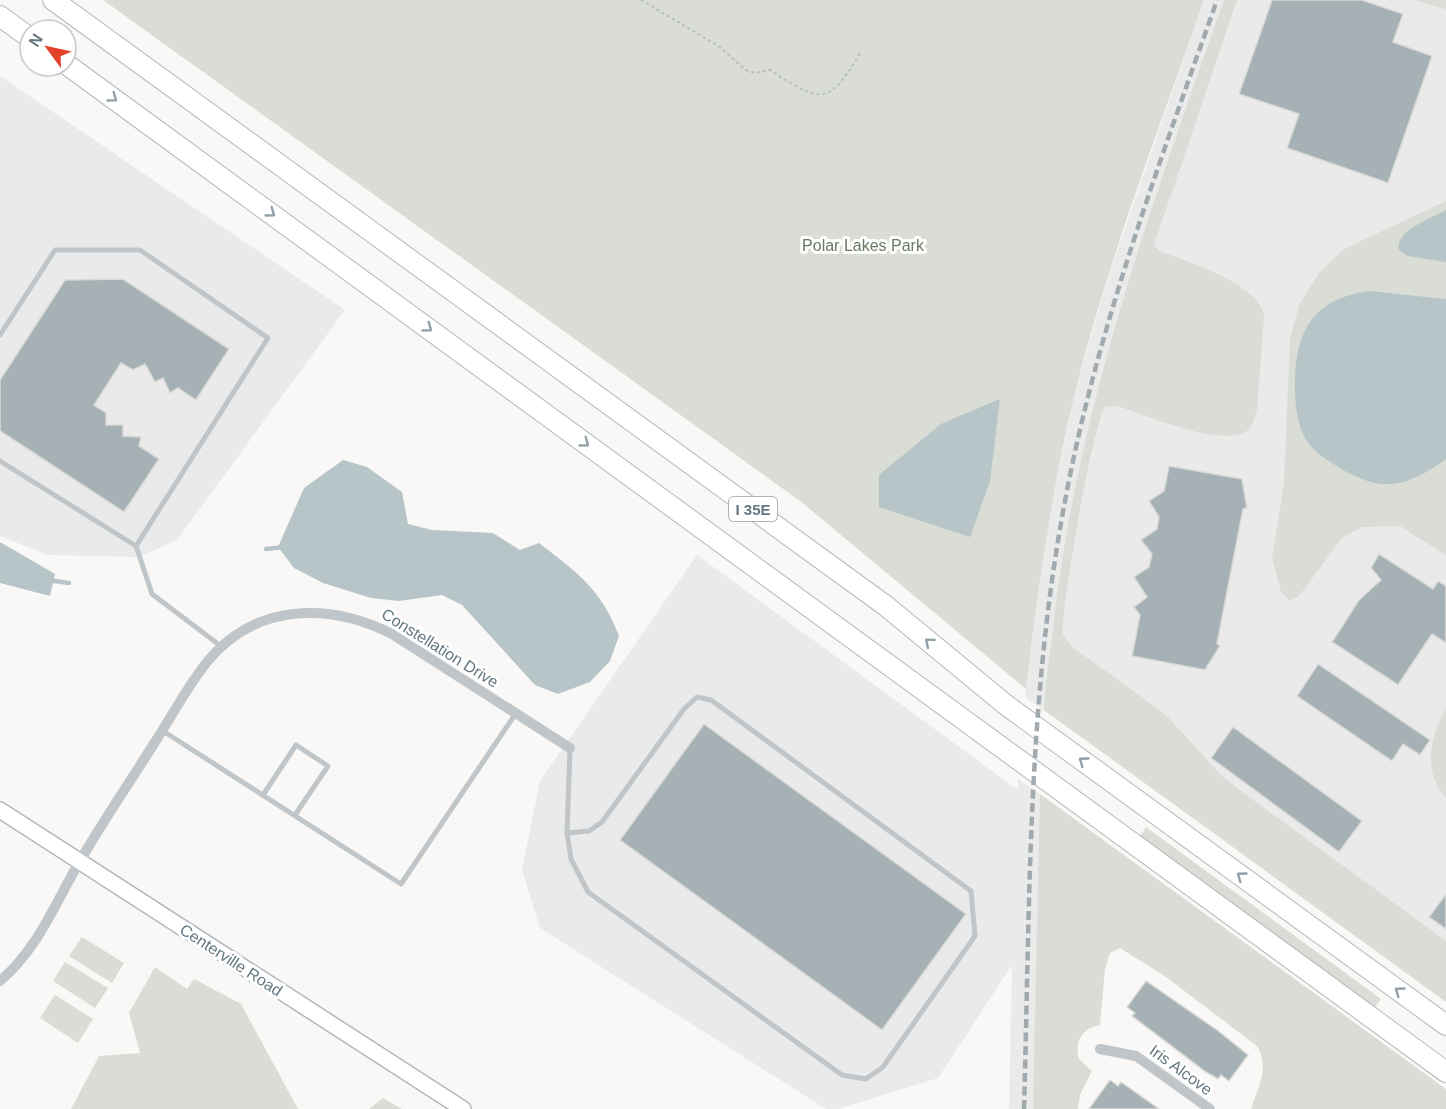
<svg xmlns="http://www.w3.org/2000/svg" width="1446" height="1109" viewBox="0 0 1446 1109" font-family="Arial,sans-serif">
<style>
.built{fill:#e9eae9}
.green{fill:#d9ddd5}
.water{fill:#b7c5c8}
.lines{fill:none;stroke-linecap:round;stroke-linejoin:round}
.stream{stroke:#b7c5c8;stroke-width:4.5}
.building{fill:#a6b1b5;stroke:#dadad8;stroke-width:1.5}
.secondary-casing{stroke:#b1b9bd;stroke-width:18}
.highway-casing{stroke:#b2b8bb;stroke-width:22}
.path{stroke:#b9bec0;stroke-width:2;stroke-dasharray:3 3;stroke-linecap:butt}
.lane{stroke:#bfc5c8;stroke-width:5}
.street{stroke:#bfc5c8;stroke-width:10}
.secondary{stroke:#fff;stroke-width:15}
.highway{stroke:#fff;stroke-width:20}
.rail{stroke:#a0a9ae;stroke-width:4.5;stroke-dasharray:9 4.5;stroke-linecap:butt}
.oneway{stroke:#92a0a7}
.labels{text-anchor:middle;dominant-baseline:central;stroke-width:6;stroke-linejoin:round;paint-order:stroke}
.shield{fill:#fff;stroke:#92a0a7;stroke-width:1.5}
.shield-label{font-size:15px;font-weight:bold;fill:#637781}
.park-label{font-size:16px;fill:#697962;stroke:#fff}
.street-label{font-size:16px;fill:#637781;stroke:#fff}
</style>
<rect width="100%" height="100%" fill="#f9f8f6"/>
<g class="built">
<path d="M1204,0H1446V991L1025,697L1047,526L1075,392L1108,278Z"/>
<path d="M0,76L345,310L177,540L139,557L48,555L0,536Z"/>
<path d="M697,555L1018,790V779L1049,800L1040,1109H1009L1012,965L938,1078L838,1109H826L540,928L522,870L540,781Z"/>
</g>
<g class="green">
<path d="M103,0H1204C1159,130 1108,259 1075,393C1051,491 1038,589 1026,689L800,501Z"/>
<path d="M1224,0H1237L1154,245L1159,251C1186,261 1263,285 1264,317L1257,409L1253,422L1247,431C1220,448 1147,415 1117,406L1105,407C1093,423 1060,612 1063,635L1071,646L1165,714L1222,776L1241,791L1446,941V1002L1044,710C1045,680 1051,650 1054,620C1079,404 1152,204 1224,0Z"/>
<path d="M1414,0H1446V9Z"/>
<path d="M1446,201V555L1400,526L1362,527L1342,538L1299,596L1290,601L1281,592L1272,558L1284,484L1290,338L1300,303L1320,272L1344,249Z"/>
<path d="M1446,708V798C1422,771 1430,737 1446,708Z"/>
<path d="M1040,794L1446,1089V1109H1251C1258,1088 1270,1067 1257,1046L1166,977L1120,948L1110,953L1105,969L1100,1025C1082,1028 1074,1042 1079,1059L1092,1071L1080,1095L1078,1109H1033Z"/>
<path d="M1146,827L1381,999L1375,1007L1140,836Z"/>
<path d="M82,937L124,963L112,983L69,956Z"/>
<path d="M65,962L108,988L95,1008L53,981Z"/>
<path d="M155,967L187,989L194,979L241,1004L298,1109H71L99,1056L140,1053L129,1013Z"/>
<path d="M55,995L93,1019L78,1043L40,1018Z"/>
<path d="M383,1098L402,1109H369Z"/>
</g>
<g class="water">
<path d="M1446,210V262L1408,256L1399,250C1394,231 1432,218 1446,210Z"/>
<path d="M1369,291L1446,299V459C1430,470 1413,482 1393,484C1376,486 1360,479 1345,471C1332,463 1315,454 1306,440C1297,424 1295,405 1295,387C1295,333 1311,299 1369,291Z"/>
<path d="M1000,399L990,481L970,537L879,507V475L941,424Z"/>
<path d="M343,460L367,467L402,492L408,524L432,530L493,533L520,550L539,543C578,573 601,589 619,636L610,661L590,682L558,694L535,685L462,605L442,595L399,601L371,598L323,583L294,568L278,547L304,488Z"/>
<path d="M0,542L55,574L50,596L0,583Z"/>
</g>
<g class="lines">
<g class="stream">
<path d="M266,549L284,547"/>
<path d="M48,580L69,583"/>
</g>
</g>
<g class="building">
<path d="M1272,0H1362L1403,14L1393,42L1432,56L1388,183L1287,148L1299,114L1239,94Z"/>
<path d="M123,279L229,349L196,400L178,388L170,393L163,378L155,382L145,364L133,370L121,363L94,405L106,413V425H123V436L141,437L139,446L159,459L124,512L0,431V380L65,280Z"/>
<path d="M1169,466L1242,479L1247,508L1243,509L1217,644L1220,646L1205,670L1132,656L1140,615L1134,607L1147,597L1134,577L1149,567L1152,554L1141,540L1157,529L1159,517L1149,501L1164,491Z"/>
<path d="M1379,554L1433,589L1438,581L1446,586V643L1432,634L1398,685L1332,642L1359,600L1381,580L1371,568Z"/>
<path d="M1318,664L1430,740L1420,755L1403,744L1392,761L1297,696Z"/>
<path d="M704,724L966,914L882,1030L620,840Z"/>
<path d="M1233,727L1362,821L1339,852L1211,758Z"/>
<path d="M1446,894V929L1429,917Z"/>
<path d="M1146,981L1217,1030L1248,1055L1229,1081L1221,1075L1218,1079L1206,1072L1132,1016L1135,1013L1127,1007Z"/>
<path d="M1110,1080L1118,1086L1121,1082L1159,1109H1089Z"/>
</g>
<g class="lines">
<defs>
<path id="secondary" d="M0,810L463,1109"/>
<g id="highway">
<path d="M53,0L886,606L1006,705L1446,1025"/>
<path d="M0,16L30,38"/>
<path d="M66,64L1446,1072"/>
</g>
</defs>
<use href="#secondary" class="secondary-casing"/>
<use href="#highway" class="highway-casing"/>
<path class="path" d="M641,0L720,47L746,70L755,73L770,70C820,102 828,108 860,53"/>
<g class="lane">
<path d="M0,335L55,250H140L268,338L136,546"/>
<path d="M0,461L136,546L152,594L222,647"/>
<path d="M163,731L401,884L516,713"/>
<path d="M263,795L296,745L328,766L295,815"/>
<path d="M567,833L589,831L602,822L684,709L697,697L711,700L971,891L975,936L883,1067L866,1079L842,1075L588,892L571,859L567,833L570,748"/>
</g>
<g class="street">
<path d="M0,981C38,949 55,903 80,861C103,821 130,782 155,742C172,716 187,687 207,662C255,603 329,602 392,634L570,748"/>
<path d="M1100,1049L1136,1056L1210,1109"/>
</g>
<use href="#secondary" class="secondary"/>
<use href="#highway" class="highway"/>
<path class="rail" d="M1024,1109C1030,906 1027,701 1065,501C1097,329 1159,165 1217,0"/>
</g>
<defs><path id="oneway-chevron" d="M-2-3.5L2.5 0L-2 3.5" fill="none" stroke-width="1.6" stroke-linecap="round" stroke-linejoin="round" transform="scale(1.5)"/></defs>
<g class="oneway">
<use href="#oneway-chevron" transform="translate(113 98) rotate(36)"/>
<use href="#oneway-chevron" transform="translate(271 213) rotate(36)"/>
<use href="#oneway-chevron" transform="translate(428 328) rotate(36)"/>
<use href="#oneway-chevron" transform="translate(585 443) rotate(36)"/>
<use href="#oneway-chevron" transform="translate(929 642) rotate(-140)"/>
<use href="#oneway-chevron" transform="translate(1083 761) rotate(-144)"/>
<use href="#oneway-chevron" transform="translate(1241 876) rotate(-144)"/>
<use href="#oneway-chevron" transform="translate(1399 991) rotate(-144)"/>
</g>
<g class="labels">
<rect class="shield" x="729" y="497" width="48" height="24" rx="4.5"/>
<g class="shield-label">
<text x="753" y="509">I 35E</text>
</g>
<g class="park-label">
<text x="863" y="245">Polar Lakes Park</text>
</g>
<g class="street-label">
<text transform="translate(440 648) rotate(32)">Constellation Drive</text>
<text transform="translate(231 960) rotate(33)">Centerville Road</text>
<text transform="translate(1181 1070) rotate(36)">Iris Alcove</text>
</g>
</g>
<g transform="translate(48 48) rotate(303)"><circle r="28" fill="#ffffff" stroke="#c1c9cd" stroke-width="1.5"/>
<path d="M0-4.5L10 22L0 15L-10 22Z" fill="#e4412a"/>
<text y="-9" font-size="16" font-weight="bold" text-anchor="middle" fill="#637781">N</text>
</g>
</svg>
